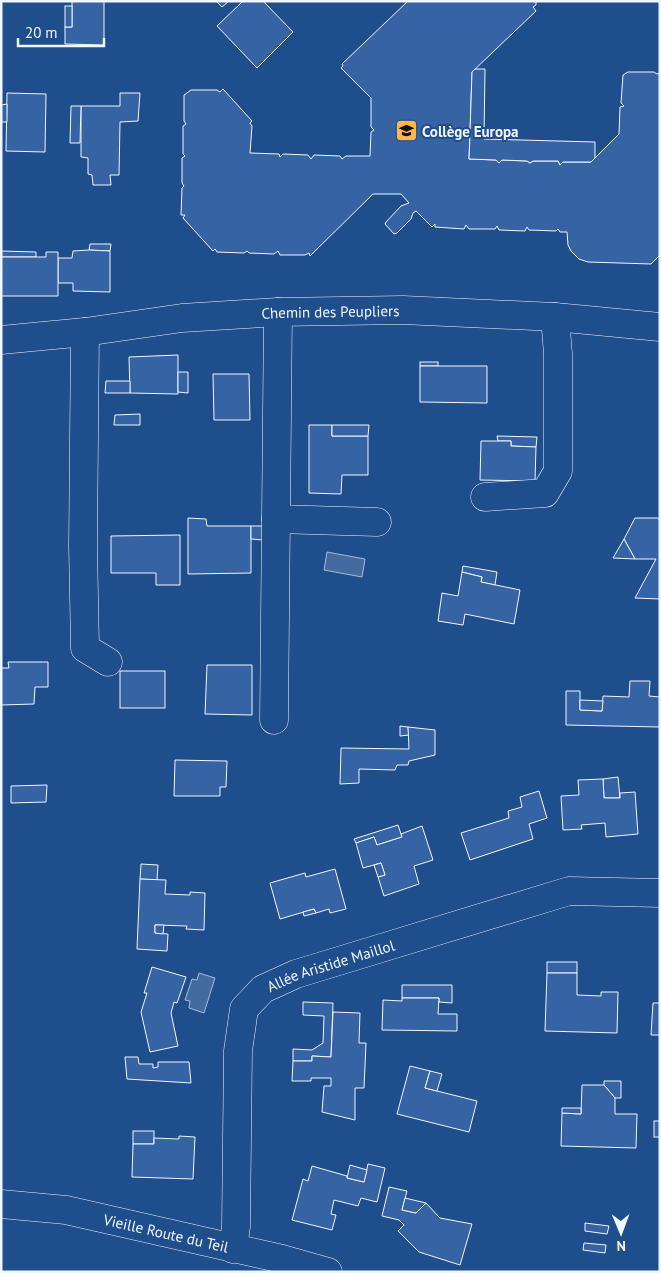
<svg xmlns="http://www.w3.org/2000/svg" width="661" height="1273" viewBox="0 0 661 1273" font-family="'PT Sans',sans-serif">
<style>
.water{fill:#446ba0;stroke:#a8bbd7}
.building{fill:#3563a3;stroke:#f2f6ff}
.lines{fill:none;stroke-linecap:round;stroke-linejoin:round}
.minor-casing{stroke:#f2f6ff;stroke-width:29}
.minor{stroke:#1f4e8c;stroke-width:28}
.labels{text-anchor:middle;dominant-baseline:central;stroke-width:4;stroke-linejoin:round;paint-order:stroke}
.poi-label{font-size:15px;font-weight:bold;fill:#f2f6ff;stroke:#1f4e8c;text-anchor:start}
.street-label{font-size:15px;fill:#f2f6ff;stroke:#1f4e8c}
</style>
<rect width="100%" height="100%" fill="#1f4e8c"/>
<g class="water">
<path d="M327,552L365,559L362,577L324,570Z"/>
<path d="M199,973L215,978L204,1013L189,1008L190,1001L185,1000L192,979L197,980Z"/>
</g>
<g class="building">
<path d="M72,1H104V45L65,44V27H72Z"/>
<path d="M216,1H229L222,7Z"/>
<path d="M243,1H263L293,32L257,68L217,26Z"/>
<path d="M408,1H536V5L533,7L536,11L472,72L470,132H467L470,135L469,159L496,160L499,163L502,160L527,161L530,163L533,161H558L560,165L563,162H591L619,134L620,107L624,106L621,103L623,75L628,72H654L657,74L660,73V255L651,264L588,262L579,259L571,251L568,245L567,232H560L558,229L556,231L529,230L527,227L525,231L499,230L497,226L495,229H469L466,225L464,229L435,227V224L432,227L416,211L413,213L411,219L397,233L394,234L385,224L386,222L401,206L409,203L401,194H373L310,256L309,253L305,255H280L278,251L274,254L249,253L247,251L244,253L217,252L215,249L213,251L183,218L185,215H181L182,188L184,186L182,183V158L185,156L183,154V126L186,124L184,121V95L191,90H217L220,92L223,89L252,121L250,123L252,126L250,153L279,154L280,157L283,154L308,155L311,159L314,155L340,156L342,159L346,156H370L371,132L374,130L371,127V98L341,68L343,66L342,64Z"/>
<rect x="65" y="6" width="7" height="21"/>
<path d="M475,69H485L484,139L595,142V158L591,162H563L560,165L558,161H533L530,163L527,161L502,160L499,163L496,160L469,159L470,135L467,132H470L472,72Z"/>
<path d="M7,93L46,94L45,152L6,151Z"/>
<path d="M120,93H140L138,121L120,122L119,175H110L111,185H93L92,175L88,174V158L81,157V106H120Z"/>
<path d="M7,104V122H1V105Z"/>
<path d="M71,106H81L80,143H70Z"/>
<path d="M90,244H111L110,251L89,250Z"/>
<path d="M89,250L110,251V292L73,291V283H58V258H72L73,251Z"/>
<path d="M1,251L36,252V257H1Z"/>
<path d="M46,252H58V296H1V257H46Z"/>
<path d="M178,355V394L130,393L129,357Z"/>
<rect x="420" y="362" width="18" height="4"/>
<path d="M420,366H487V403L420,402Z"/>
<path d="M178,372H188V393L178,392Z"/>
<path d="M213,374H249L250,420H214Z"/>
<path d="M106,381H130V393H105Z"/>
<path d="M140,414V425H114L115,415Z"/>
<path d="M309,425H332V436H368V475H342L341,494L309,493Z"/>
<path d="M332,425H369L368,436H332Z"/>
<path d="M497,436L537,437L536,447L511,446V441H498Z"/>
<path d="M481,441H511V446L536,447L535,481L480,480Z"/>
<path d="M188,518L206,519L207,526H251V573L188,574Z"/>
<path d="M635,518H658L660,521V599L635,598L656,559H635L624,539Z"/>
<path d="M251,526H264L263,540L251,539Z"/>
<path d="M180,535V585H156V573H111V536Z"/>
<path d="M624,539L635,559L613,558Z"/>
<path d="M463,566L497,572L495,585L481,582L482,577L462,572Z"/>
<path d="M462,572L482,577L481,582L520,590L514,624L465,614L463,625L438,621L442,593L458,596Z"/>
<path d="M8,662H48V687H35L34,704L1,705V668H9Z"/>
<path d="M207,665H252V715L205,714Z"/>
<rect x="120" y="671" width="45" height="37"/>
<path d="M630,681H650L649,696L660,697V727L566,725V691H580V710L602,711L603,696L629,697Z"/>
<path d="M580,700L603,701L602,711L580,710Z"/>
<path d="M400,726L408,727L409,735L400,736Z"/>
<path d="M408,727L435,730V755L409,761L408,765H397L395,770L359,769V783L340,784L341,748L409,749Z"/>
<path d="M175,760L227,761L226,787H220V796H174Z"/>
<path d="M618,777L620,798H604L603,779Z"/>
<path d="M603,779L604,798H620V793L635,792L638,834L606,837L605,823L581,825L582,829L563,830L561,796L579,795L578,780Z"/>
<path d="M47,785L46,802L11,803V786Z"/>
<path d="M539,791L547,818L529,824L533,839L470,860L461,833L509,818L508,811L522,807L520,797Z"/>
<path d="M398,825L402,837L377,845L374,837L356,843L354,839Z"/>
<path d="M422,826L433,860L414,866L419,884L384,896L378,877L385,875L381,863L363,868L356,843L374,837L377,845L402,837L401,834Z"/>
<path d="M381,863L385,875L378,877L374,865Z"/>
<path d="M141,864L158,865L157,880L140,879Z"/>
<path d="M335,869L346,909L330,913L329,909L316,913L314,909L280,919L270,883L305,873L306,877Z"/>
<path d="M140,879L166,880L165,894L190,895V892L205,893L204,930L186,929L187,926L155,925V933L168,934L167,951L137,949Z"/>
<path d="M314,909L316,913L304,916L303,912Z"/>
<path d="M155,925H164L163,934L155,933Z"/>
<rect x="547" y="962" width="30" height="11"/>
<path d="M152,967L186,977L177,1003L174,1002L171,1013L178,1046L150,1052L141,1012L147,993H144Z"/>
<path d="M547,973H577V995L601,996V992H618L617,1033L545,1031Z"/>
<path d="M402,985H452V1003L439,1002V998H402Z"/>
<path d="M402,998H439L438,1014H457V1031L382,1030L383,1000L402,1001Z"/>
<path d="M303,1002L333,1003L331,1057L312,1056V1061H293V1049L312,1050L323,1043L324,1016L303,1015Z"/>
<path d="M653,1003H660V1035H651Z"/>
<path d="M333,1012L360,1013L359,1043H366L364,1088H355V1120L322,1112L324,1086H331V1078H311V1081H292L293,1061H312V1056L331,1057Z"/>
<path d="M125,1057H138L139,1064H153V1068L158,1067V1062H189L191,1083L127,1079Z"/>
<path d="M410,1066L430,1071L425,1088L477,1101L469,1132L397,1114Z"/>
<path d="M430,1071L442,1074L437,1091L425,1088Z"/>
<path d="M604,1081H621V1098H615L604,1085Z"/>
<path d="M582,1085H604L615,1098V1114H637L636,1148L561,1146L562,1113L581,1114Z"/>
<path d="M562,1108H581V1114L562,1113Z"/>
<rect x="654" y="1121" width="6" height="16"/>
<rect x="133" y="1131" width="21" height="13"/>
<path d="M179,1136L195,1137L193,1179L132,1177L133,1144H154V1138L179,1139Z"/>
<path d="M368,1164L385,1168L377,1202L361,1198L358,1206L334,1200L331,1214L336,1215L332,1230L292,1220L303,1179L308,1181L312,1166L347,1176V1178L364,1182Z"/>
<path d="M350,1165L367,1170L364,1182L347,1178Z"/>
<path d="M389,1187L407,1191L402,1210L416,1213L426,1203L440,1218L472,1224L460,1265L419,1252L398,1231L404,1225L399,1220L382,1216Z"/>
<path d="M405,1198L426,1203L416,1213L402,1210Z"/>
<path d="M585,1223L609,1226L607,1234L585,1231Z"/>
<path d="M584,1243L606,1245L605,1253L583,1250Z"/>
</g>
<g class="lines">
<defs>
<g id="minor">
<path d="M85,332L83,546L85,648L108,662"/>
<path id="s1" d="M1,340L85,332L182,318L278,312L403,310L555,317L660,327"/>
<path d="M485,497L545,493L558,471V354L555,317"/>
<path d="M276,519L377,522"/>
<path d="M274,720L278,312"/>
<path id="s2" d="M1,1204L66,1210L282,1259L328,1272"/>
<path id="s3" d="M233,1249L236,1226L238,1051L244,1009L263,989L296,974L569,891L660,893"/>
</g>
</defs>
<use href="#minor" class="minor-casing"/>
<use href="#minor" class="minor"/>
</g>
<defs>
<symbol id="school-square" viewBox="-11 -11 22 22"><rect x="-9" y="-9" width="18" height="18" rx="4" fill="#ffb74d" stroke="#1f4e8c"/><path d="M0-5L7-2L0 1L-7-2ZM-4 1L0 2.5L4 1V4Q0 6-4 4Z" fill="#111"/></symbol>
</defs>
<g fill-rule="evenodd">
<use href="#school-square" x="394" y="118" width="25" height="25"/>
</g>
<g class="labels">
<g class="poi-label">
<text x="422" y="131">Collège Europa</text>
</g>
<g class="street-label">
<text stroke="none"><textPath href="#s1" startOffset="331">Chemin des Peupliers</textPath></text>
<text stroke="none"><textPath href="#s3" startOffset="340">Allée Aristide Maillol</textPath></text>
<text stroke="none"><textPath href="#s2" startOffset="168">Vieille Route du Teil</textPath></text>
</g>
</g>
<rect width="661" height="1273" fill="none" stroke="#f2f6ff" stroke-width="5"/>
<g transform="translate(621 1233) rotate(179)" stroke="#1f4e8c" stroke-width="4" paint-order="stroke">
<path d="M0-4L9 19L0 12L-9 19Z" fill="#f2f6ff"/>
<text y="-8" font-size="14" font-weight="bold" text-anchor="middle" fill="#f2f6ff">N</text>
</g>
<path d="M18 38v8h86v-8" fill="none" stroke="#f2f6ff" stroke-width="2.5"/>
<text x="25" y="38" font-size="15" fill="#f2f6ff" stroke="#1f4e8c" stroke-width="4" paint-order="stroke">20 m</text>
</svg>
